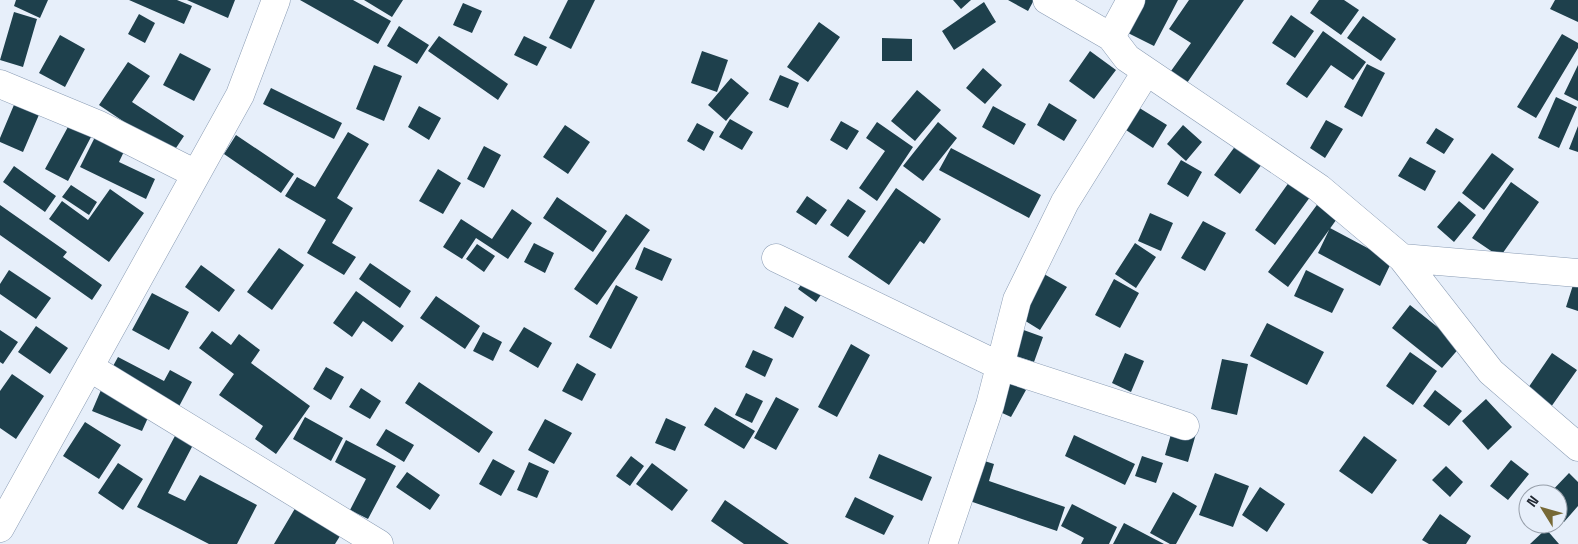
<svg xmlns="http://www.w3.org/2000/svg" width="1578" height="544" font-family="'Space Grotesk',sans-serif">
<rect width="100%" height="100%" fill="#e7effa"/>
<path fill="#1e404c" d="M16 0H48L40 18 14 6Z
M129 0H177L192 6 184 24Z
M187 0H235L228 18Z
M300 0H353L391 21 378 44Z
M364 0H403L392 17Z
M568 0H595L571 49 549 38Z
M953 0H971L961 9Z
M1008 0H1034L1028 11Z
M1145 0H1178L1154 46 1128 33Z
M1189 0H1244L1187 83 1171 71 1191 43 1169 29Z
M1319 0H1344L1359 10 1341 35 1310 13Z
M1555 0H1578V22L1550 9Z
M984 2 996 22 954 50 942 31Z
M463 3 482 11 472 33 453 25Z
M14 12 37 19 23 67 0 60Z
M139 14 155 23 145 43 128 34Z
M1291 15 1314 31 1295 58 1272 43Z
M1363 16 1396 39 1381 61 1347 38Z
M819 22 840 37 808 82 787 67Z
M399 26 429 45 417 64 387 46Z
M1323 31 1366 62 1353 80 1331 65 1307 98 1286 84Z
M1562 34 1578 43V48L1536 118 1517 107Z
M60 35 85 49 65 87 39 73Z
M439 36 508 84 498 100 428 51Z
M524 36 547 47 537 66 514 55Z
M882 38 912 39V61H882Z
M702 51 728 60 717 92 691 83Z
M1090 51 1116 70 1094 99 1069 81Z
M180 53 211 69 194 101 163 85Z
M128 62 150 76 132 102 184 136 172 154 99 105Z
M1367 64 1385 73 1362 117 1344 107Z
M374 65 402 76 384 121 356 109Z
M1578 65V101L1564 94Z
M983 68 1002 85 985 104 966 88Z
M780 75 799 83 788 108 769 100Z
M731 78 749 93 726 121 708 105Z
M271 88 342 123 334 139 263 104Z
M917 90 941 110 915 141 891 121Z
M19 93 44 103 23 152 0 142V138Z
M1556 97 1577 107 1559 148 1538 138Z
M1049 103 1077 120 1064 141 1037 125Z
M1133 104 1167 125 1153 148 1120 126Z
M419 106 441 118 429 140 408 127Z
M993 106 1026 124 1014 145 982 127Z
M730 119 753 132 742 150 719 137Z
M1326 120 1343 129 1325 158 1310 148Z
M841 121 859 131 847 150 830 140Z
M877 122 913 147 877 201 859 188 885 151 866 138Z
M938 122 957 138 923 181 903 166Z
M697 123 714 132 704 151 687 141Z
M69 125 91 137 68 181 45 169Z
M565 125 590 142 568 174 543 157Z
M1183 125 1202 142 1186 161 1167 144Z
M1578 126V152L1569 149Z
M100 127 129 141 119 162 155 179 146 199 80 167Z
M1436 128 1454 139 1444 154 1426 143Z
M348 132 369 144 337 198 353 208 332 243 356 257 344 275 307 253 326 220 285 196 297 177 315 187Z
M236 135 294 174 281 193 224 154Z
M1239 141 1265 160 1240 194 1214 175Z
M484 146 501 155 484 188 467 179Z
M951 148 1041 195 1029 218 939 170Z
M1492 153 1514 169 1484 210 1462 193Z
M1410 157 1436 171 1425 191 1398 176Z
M1181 160 1202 172 1188 197 1167 184Z
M14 166 56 196 45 212 3 182Z
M438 169 461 183 443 214 419 201Z
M1292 178 1313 193 1275 245 1255 230Z
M1511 182 1539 202 1500 257 1472 238Z
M71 185 97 202 89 215 62 197Z
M896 188 941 219 924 244 920 241 889 285 848 257Z
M110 189 144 213 109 262 49 219 62 201 88 220Z
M807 196 827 210 816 225 796 212Z
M557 197 607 231 593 252 543 218Z
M848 199 866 211 848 237 830 225Z
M1459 201 1476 215 1454 242 1437 227Z
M1319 202 1339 216 1288 287 1268 272Z
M0 205 67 252 63 257 102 285 92 300 0 235Z
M512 209 532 223 508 259 476 238 462 259 443 247 461 219 492 239Z
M1150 213 1173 223 1161 251 1138 241Z
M626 214 650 230 597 305 574 289Z
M1203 221 1226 233 1205 271 1181 258Z
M1330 228 1392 261 1380 286 1318 253Z
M534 243 554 253 545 273 524 262Z
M1135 243 1156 257 1136 288 1115 274Z
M477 244 495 256 484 272 466 259Z
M644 247 672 259 662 281 635 269Z
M279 248 304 265 272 310 247 292Z
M370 263 411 291 400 308 359 279Z
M201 265 235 290 219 312 185 287Z
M9 270 51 298 36 319 0 294V284Z
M1306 270 1344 289 1332 313 1294 296Z
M809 274 827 286 816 302 798 289Z
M1044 274 1067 287 1040 330 1019 317Z
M1114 279 1139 293 1120 328 1095 315Z
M616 285 638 297 611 349 589 337Z
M1573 285 1578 286V311L1566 307Z
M356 291 404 326 392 342 363 321 352 337 333 323Z
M152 293 189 312 169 350 132 330Z
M436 296 480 326 465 349 420 318Z
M1410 305 1461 346 1442 368 1392 328Z
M785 306 804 317 793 338 774 328Z
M1267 323 1324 352 1307 385 1250 356Z
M1010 325 1043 337 1034 362 1001 351Z
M36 326 68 348 50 374 18 352Z
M524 327 552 343 538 368 509 351Z
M0 330 18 342 3 364 0 362Z
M212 331 231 345 239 334 260 350 251 363 310 406 276 454 255 439 263 426 219 395 234 374 199 348Z
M483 332 502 342 493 361 473 351Z
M851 344 870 355 837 417 818 407Z
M753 350 773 359 765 377 745 367Z
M1410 352 1437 371 1413 405 1386 386Z
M1125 353 1144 361 1131 392 1112 383Z
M1552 353 1577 370 1551 407 1526 391Z
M118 357 164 381 170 370 192 382 175 414 107 377Z
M1222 359 1248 364 1237 415 1211 409Z
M577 363 596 374 582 401 562 391Z
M326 367 344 377 331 400 313 389Z
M12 374 44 396 16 439 0 428V391Z
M1004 378 1026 390 1011 417 989 407Z
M419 382 493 432 479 453 405 403Z
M361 388 381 401 370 419 349 407Z
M101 390 151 411 142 431 92 411Z
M1435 390 1462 411 1449 426 1423 406Z
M746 393 763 401 752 423 735 415Z
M776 397 799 409 776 450 754 438Z
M1486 399 1512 427 1488 450 1462 421Z
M715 407 755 431 744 449 704 425Z
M305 417 343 438 331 461 293 439Z
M1176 417 1199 423 1188 462 1165 455Z
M666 418 686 427 675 451 655 443Z
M545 419 572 433 554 464 528 450Z
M85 422 121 445 99 479 63 456Z
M386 429 414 445 404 462 376 445Z
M176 434 194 443 168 493 185 501 200 475 257 505 237 544H209L137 507Z
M1074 435 1135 464 1125 485 1065 456Z
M1364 436 1397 460 1372 494 1339 471Z
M346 440 396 466 368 519 350 510 366 479 335 462Z
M879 454 932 477 922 501 869 478Z
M631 456 644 466 630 486 616 476Z
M1142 456 1163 463 1156 483 1135 476Z
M972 457 994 464 989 481 1065 507 1057 531 958 497Z
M493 459 515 471 501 496 479 484Z
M1511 460 1529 474 1508 500 1490 486Z
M529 462 549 471 537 498 517 490Z
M118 463 143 479 123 510 98 493Z
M652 463 688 490 672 511 636 484Z
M1446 466 1463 482 1450 497 1432 480Z
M407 472 440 495 430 510 396 487Z
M1215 473 1249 486 1233 527 1199 515Z
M1569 473 1578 482V506L1564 522 1558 517V494H1549Z
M1260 487 1285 504 1267 532 1242 515Z
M1173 492 1197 506 1176 544H1170L1150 533Z
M855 497 894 516 884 535 845 517Z
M300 500 345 528 335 544H274Z
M725 500 789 544H744L711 521Z
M1072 504 1117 527 1109 544H1081L1084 538 1061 526Z
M1440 514 1471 536 1466 544H1429L1422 540Z
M1124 523 1164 544H1113Z
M1546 529 1559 544H1530Z"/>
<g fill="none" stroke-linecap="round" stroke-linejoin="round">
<g stroke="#8a9cb4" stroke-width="29">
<path id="minor" d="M1047 0 1111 37 1127 58 1319 188 1402 258 1491 372 1578 447
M1111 37 1131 0
M0 84 99 125 196 174
M776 258 1000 366 1185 426
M1402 258 1578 273
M89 367 379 544
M0 528 240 95 276 0
M943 544 990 405 1017 300 1065 202 1146 72"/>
</g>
<use href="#minor" stroke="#fff" stroke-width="28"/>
</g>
<g transform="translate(1543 509) rotate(307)"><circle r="24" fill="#e7effa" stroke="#979faa"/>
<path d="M0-4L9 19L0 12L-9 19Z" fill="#776936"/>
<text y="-8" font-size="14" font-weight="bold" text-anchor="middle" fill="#202731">N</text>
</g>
</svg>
